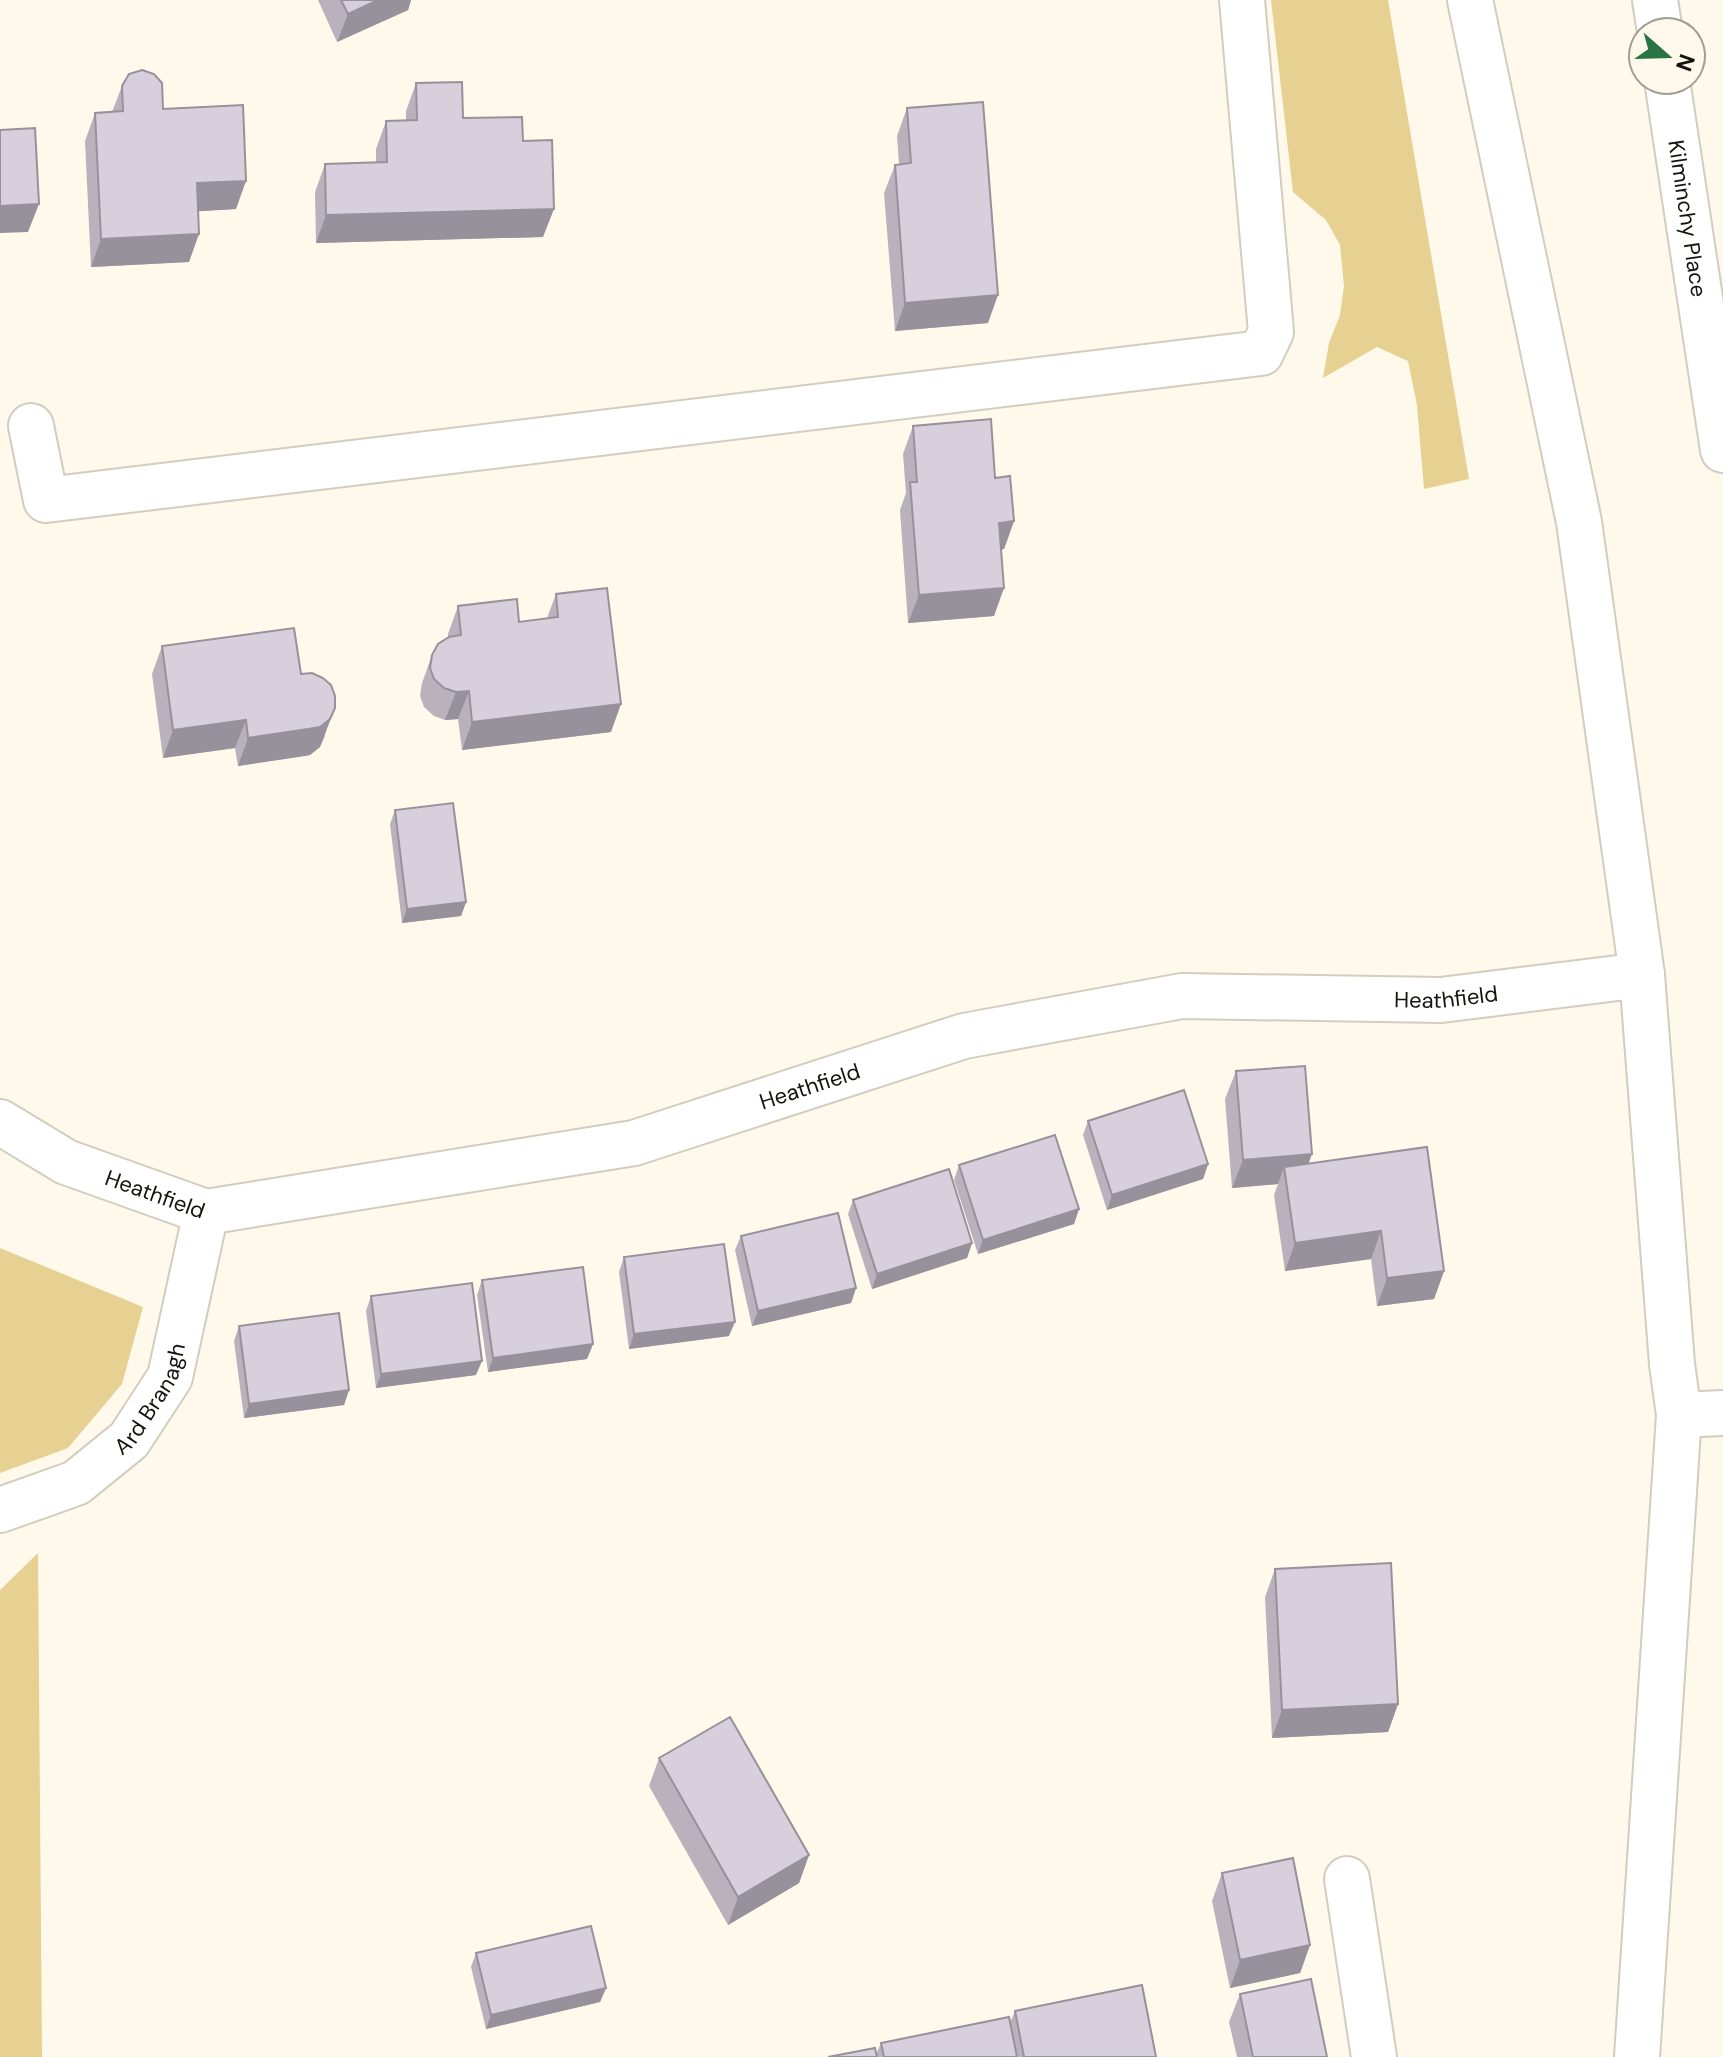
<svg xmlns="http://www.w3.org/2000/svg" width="1723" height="2057" font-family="'DM Sans',sans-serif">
<rect width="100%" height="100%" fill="#fef9ea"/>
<path fill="#e6d192" d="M1271 0H1388L1469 479 1424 489 1417 405 1408 361 1377 347 1323 378 1329 343 1340 315 1344 286 1340 245 1326 220 1293 192Z
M0 1248 143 1307 122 1384 68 1448 0 1473Z
M38 1553 42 2057H0V1590Z"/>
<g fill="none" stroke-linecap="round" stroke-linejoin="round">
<g stroke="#d2cdbe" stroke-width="48">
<g id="minor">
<path d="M1655 0 1660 32"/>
<path id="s1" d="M1667 80 1723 450"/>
<path d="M31 426 46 500 1261 353 1271 332 1242 0"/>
<path id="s2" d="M0 1122 66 1162 206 1212 634 1143 964 1036 1182 996 1441 1000 1642 975"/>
<path d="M1679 1415 1723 1413"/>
<path id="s3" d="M0 1510 76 1483 129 1440 170 1377 206 1212"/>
<path d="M1347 1879 1374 2057"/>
</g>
</g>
<g stroke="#d2cdbe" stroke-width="48">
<path id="major" d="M1470 0 1579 522 1642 975 1672 1364 1679 1415 1637 2057"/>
</g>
<use href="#minor" stroke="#fff" stroke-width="44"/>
<use href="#major" stroke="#fff" stroke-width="44"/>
</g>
<path fill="#b9b2bd" d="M318 0H411L408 10 337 42Z
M416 83 463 118 523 141 543 237 316 243 315 192 325 164 376 162V149L386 121 406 120V111Z
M122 86 163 109 236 209 198 211 189 262 91 267 85 141 95 113 112 112Z
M907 108 988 323 895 331 884 193 895 165 899 164 897 136Z
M913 426 995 478 1014 521 1004 549 1001 550 994 616 908 623 900 510 906 493 903 454Z
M556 594 611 732 462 750 458 719 445 720 434 716 424 707 420 696 422 683 432 655 448 637V634L458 606 519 622 547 618Z
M162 646 301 674 325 736 320 747 310 755 298 757 238 766 235 748 163 758 152 674Z
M395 810 466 902 461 916 402 923 390 824Z
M1236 1071 1309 1164 1444 1271 1434 1299 1377 1306 1371 1259 1285 1271 1274 1195 1278 1184 1232 1188 1225 1099Z
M1088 1121 1208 1164 1203 1179 1107 1210 1083 1135Z
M959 1165 1079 1209 1074 1224 978 1254 954 1180Z
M853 1200 972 1243 967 1258 872 1289 848 1214Z
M741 1236 856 1288 851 1303 752 1326 735 1250Z
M624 1257 729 1336 629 1349 619 1272Z
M482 1280 593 1344 587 1359 488 1372 477 1295Z
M371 1296 476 1375 376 1388 366 1311Z
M239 1326 349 1390 344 1405 244 1418 234 1341Z
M1275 1569 1398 1704 1388 1732 1272 1738 1265 1597Z
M659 1758 809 1855 799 1883 728 1925 649 1786Z
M1222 1873 1310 1945 1300 1973 1230 1988 1212 1901Z
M476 1953 606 1988 600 2002 486 2029 471 1967Z
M1240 1994 1327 2057H1237L1229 2022Z
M1015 2011 1156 2057H828L876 2055 881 2043 1010 2023Z"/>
<path fill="#96919a" d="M378 0H411L408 10 337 42 348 14Z
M246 181 236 209 187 212 197 183Z
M39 204 28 232 0 233V206Z
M554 209 543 237 316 243 326 215Z
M199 234 189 262 91 267 101 239Z
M998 295 988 323 895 331 905 303Z
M1014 521 1004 549 989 551 999 523Z
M1004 588 994 616 908 623 919 595Z
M469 691 458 719 445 720 456 692Z
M621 704 611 732 462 750 472 722Z
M335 708 320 747 310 755 298 757 238 766 248 738Z
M246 720 235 748 163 758 173 730Z
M466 902 461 916 402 923 407 909Z
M1312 1154 1302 1182 1284 1167 1278 1184 1232 1188 1243 1160Z
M1208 1164 1203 1179 1107 1210 1112 1195Z
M1079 1209 1074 1224 978 1254 983 1240Z
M1381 1231 1371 1259 1285 1271 1295 1243Z
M972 1243 967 1258 872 1289 877 1274Z
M1444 1271 1434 1299 1377 1306 1387 1278Z
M856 1288 851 1303 752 1326 758 1311Z
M735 1322 729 1336 629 1349 634 1334Z
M593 1344 587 1359 488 1372 493 1358Z
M482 1361 476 1375 376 1388 381 1374Z
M349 1390 344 1405 244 1418 249 1404Z
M1398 1704 1388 1732 1272 1738 1282 1710Z
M809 1855 799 1883 728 1925 738 1897Z
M1310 1945 1300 1973 1230 1988 1240 1960Z
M606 1988 600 2002 486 2029 491 2015Z"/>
<path fill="#d7cfdc" stroke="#96919a" stroke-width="2" d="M341 0H378L348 14Z
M142 70 154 74 162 83 163 109 243 105 246 181 197 183 199 234 101 239 95 113 123 111 122 86 129 74Z
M462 82 463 118 522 117 523 141 552 140 554 209 326 215 325 164 387 162 386 121 417 120 416 83Z
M983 102 998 295 905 303 895 165 911 163 907 108Z
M35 128 39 204 0 206V130Z
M991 419 995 478 1010 476 1014 521 999 523 1004 588 919 595 910 482H917L913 426Z
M607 588 621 704 472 722 469 691 456 692 444 688 434 679 430 668 432 655 438 644 449 637 461 635 458 606 517 599 519 622 558 617 556 594Z
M294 628 301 674 312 673 323 678 331 685 335 696V708L330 719 320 727 308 729 248 738 246 720 173 730 162 646Z
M453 803 466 902 407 909 395 810Z
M1305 1066 1312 1154 1243 1160 1236 1071Z
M1184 1090 1208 1164 1112 1195 1088 1121Z
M1055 1135 1079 1209 983 1240 959 1165Z
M1427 1147 1444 1271 1387 1278 1381 1231 1295 1243 1284 1167Z
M949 1169 972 1243 877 1274 853 1200Z
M838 1213 856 1288 758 1311 741 1236Z
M724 1244 735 1322 634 1334 624 1257Z
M583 1267 593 1344 493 1358 482 1280Z
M472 1283 482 1361 381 1374 371 1296Z
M339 1313 349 1390 249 1404 239 1326Z
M1391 1563 1398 1704 1282 1710 1275 1569Z
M730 1717 809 1855 738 1897 659 1758Z
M1293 1858 1310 1945 1240 1960 1222 1873Z
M591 1926 606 1988 491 2015 476 1953Z
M1311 1979 1327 2057H1253L1240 1994Z
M1142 1985 1156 2057H1024L1015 2011Z
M1009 2017 1017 2057H884L881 2043Z
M875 2048 877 2057H828Z"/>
<g text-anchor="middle" stroke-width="8" stroke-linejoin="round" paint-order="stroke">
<g font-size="22" fill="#15130e" stroke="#fef9ea">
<text dy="8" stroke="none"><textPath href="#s1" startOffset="140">Kilminchy Place</textPath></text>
<text dy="8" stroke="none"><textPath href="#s2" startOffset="1492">Heathfield</textPath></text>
<text dy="8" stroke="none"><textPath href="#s2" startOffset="844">Heathfield</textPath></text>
<text dy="8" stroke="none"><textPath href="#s2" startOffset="172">Heathfield</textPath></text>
<text dy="8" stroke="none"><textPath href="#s3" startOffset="196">Ard Branagh</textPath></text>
</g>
</g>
<g transform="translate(1667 56) rotate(110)"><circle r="38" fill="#fef9ea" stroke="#a19d92" stroke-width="2"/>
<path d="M0-6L14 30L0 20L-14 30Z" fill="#287443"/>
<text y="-12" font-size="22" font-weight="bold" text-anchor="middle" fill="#15130e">N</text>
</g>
</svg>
